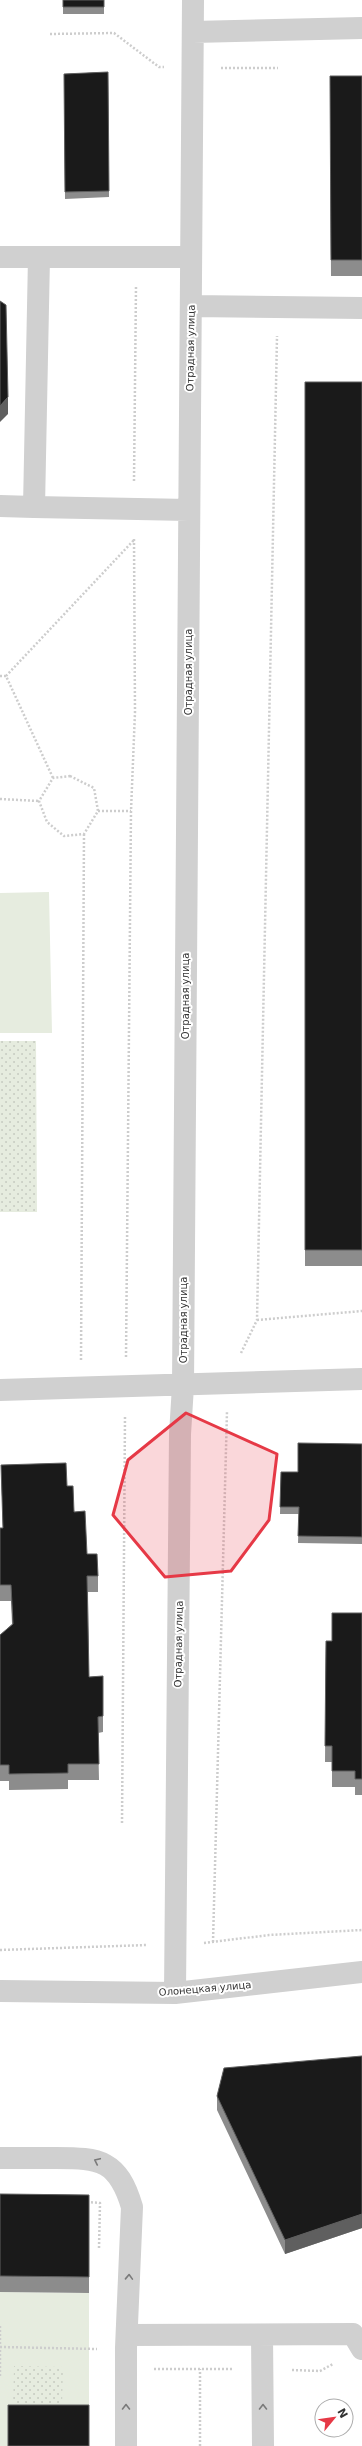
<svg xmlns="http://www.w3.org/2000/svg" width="362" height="2446" font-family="'DejaVu Sans',sans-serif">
<defs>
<pattern id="park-dots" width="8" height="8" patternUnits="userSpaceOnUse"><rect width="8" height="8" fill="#e6ecdf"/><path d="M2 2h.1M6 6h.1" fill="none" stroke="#c6cbc0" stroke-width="1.8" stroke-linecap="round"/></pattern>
</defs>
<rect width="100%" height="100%" fill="#fff"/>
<path fill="#e6ecdf" d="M49 892 52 1033H0V893Z
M0 2292 89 2293V2421L8 2446H0Z"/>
<path fill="url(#park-dots)" d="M0 1041H36L37 1212H0Z
M14 2366 63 2367 62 2406 13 2405Z"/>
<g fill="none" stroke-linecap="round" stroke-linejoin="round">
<path stroke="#cdcdcd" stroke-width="2.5" stroke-dasharray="2 2" stroke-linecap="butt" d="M50 34 114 33 159 67H164
M221 68H278
M134 481 136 286
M0 676H6L53 778
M6 676 134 540
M70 776 94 788 98 811 84 834 64 836 47 822 39 801 53 778Z
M0 799 39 801
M98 811H131
M257 1320 362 1311
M241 1353 257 1320 277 336
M126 1357 131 811 135 712 134 538
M81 1360 84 834
M122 1823 125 1416
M213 1942 227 1411
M204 1943 269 1935 362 1930
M0 1950 147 1945
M87 2202 100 2203 99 2248
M0 2326V2377
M0 2347 97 2349
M154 2369H233
M292 2370 320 2371 333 2364
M200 2446V2369"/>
<path stroke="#d0d0d0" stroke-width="22" d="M193 32 362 28
M0 257H191
M39 257 34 507 189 510
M191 306 362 308
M0 506 34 507
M0 1390 362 1379
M0 1991 175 1993 362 1972
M175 1993 180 1434 183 1386 193 0
M0 2158C19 2158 37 2158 56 2158 100 2158 118 2160 132 2207L126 2348V2446
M127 2335 353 2334 362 2349
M262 2335 263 2446"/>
</g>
<path fill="#8c8c8c" d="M63 0H104V14H63Z
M108 72 109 197 65 199 64 74Z
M330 76H362V276H331Z
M305 382H362V1266H305Z
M362 1444V1544L298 1543 299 1514H280L281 1472H298Z
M1 1465 67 1486 87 1554 98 1576V1592H88L89 1677 103 1676V1732L98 1733 99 1780H68V1789L9 1790V1781H0V1635L12 1624 11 1601H0V1528H3Z
M362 1613V1795H355V1787H332V1762H325L326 1641H332Z
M362 2056V2228L285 2254 217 2110V2096Z
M0 2194 89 2195V2293L0 2292Z"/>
<path fill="#5f5f5f" d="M8 397V414L0 422V406Z
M362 2214V2228L285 2254V2240Z"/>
<path fill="#1a1a1a" stroke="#5f5f5f" d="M63 0H104V7H63Z
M108 72 109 191 65 192 64 74Z
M330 76H362V260H331Z
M0 301 6 305 8 397 0 406Z
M305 382H362V1250H305Z
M298 1443 362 1444V1537L298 1536 299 1507H280L281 1472H298Z
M66 1463 67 1486H73L74 1512 85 1511 87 1554H97L98 1576H87L89 1677 103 1676V1716L98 1717 99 1764H68V1773L9 1774V1765H0V1635L13 1624 11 1585H0V1528H3L1 1465Z
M332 1613H362V1779H355V1771H332V1746H325L326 1641H332Z
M362 2056V2214L285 2240 217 2096 224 2068Z
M0 2194 89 2195V2277L0 2276Z
M8 2405H89V2446H8Z"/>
<defs><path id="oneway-chevron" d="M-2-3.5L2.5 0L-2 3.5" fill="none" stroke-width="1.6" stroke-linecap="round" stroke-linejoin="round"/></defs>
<g stroke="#7a7a7a">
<use href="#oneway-chevron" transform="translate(97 2161) rotate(-155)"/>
<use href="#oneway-chevron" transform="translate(129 2277) rotate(-88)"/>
<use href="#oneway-chevron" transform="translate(126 2407) rotate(-90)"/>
<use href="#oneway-chevron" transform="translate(263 2407) rotate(-90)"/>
</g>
<path fill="#e63946" fill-opacity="0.2" stroke="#e63946" stroke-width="3" stroke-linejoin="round" d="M186 1413 277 1454 269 1520 231 1571 165 1577 113 1515 128 1460Z"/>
<g text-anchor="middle" stroke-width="4" stroke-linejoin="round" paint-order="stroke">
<g font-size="10" fill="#333" stroke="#fff">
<text transform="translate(190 348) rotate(-89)" y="4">Отрадная улица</text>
<text transform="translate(188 672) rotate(-90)" y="4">Отрадная улица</text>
<text transform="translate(185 996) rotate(-90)" y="4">Отрадная улица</text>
<text transform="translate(183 1320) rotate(-90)" y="4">Отрадная улица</text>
<text transform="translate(178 1644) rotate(-89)" y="4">Отрадная улица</text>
<text transform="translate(205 1988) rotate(-5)" y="4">Олонецкая улица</text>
</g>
</g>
<g transform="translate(334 2418) rotate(61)"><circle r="19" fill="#ffffff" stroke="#adadad"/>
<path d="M0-3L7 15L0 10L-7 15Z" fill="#e63946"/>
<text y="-6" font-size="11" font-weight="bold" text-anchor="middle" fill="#333333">N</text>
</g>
</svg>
